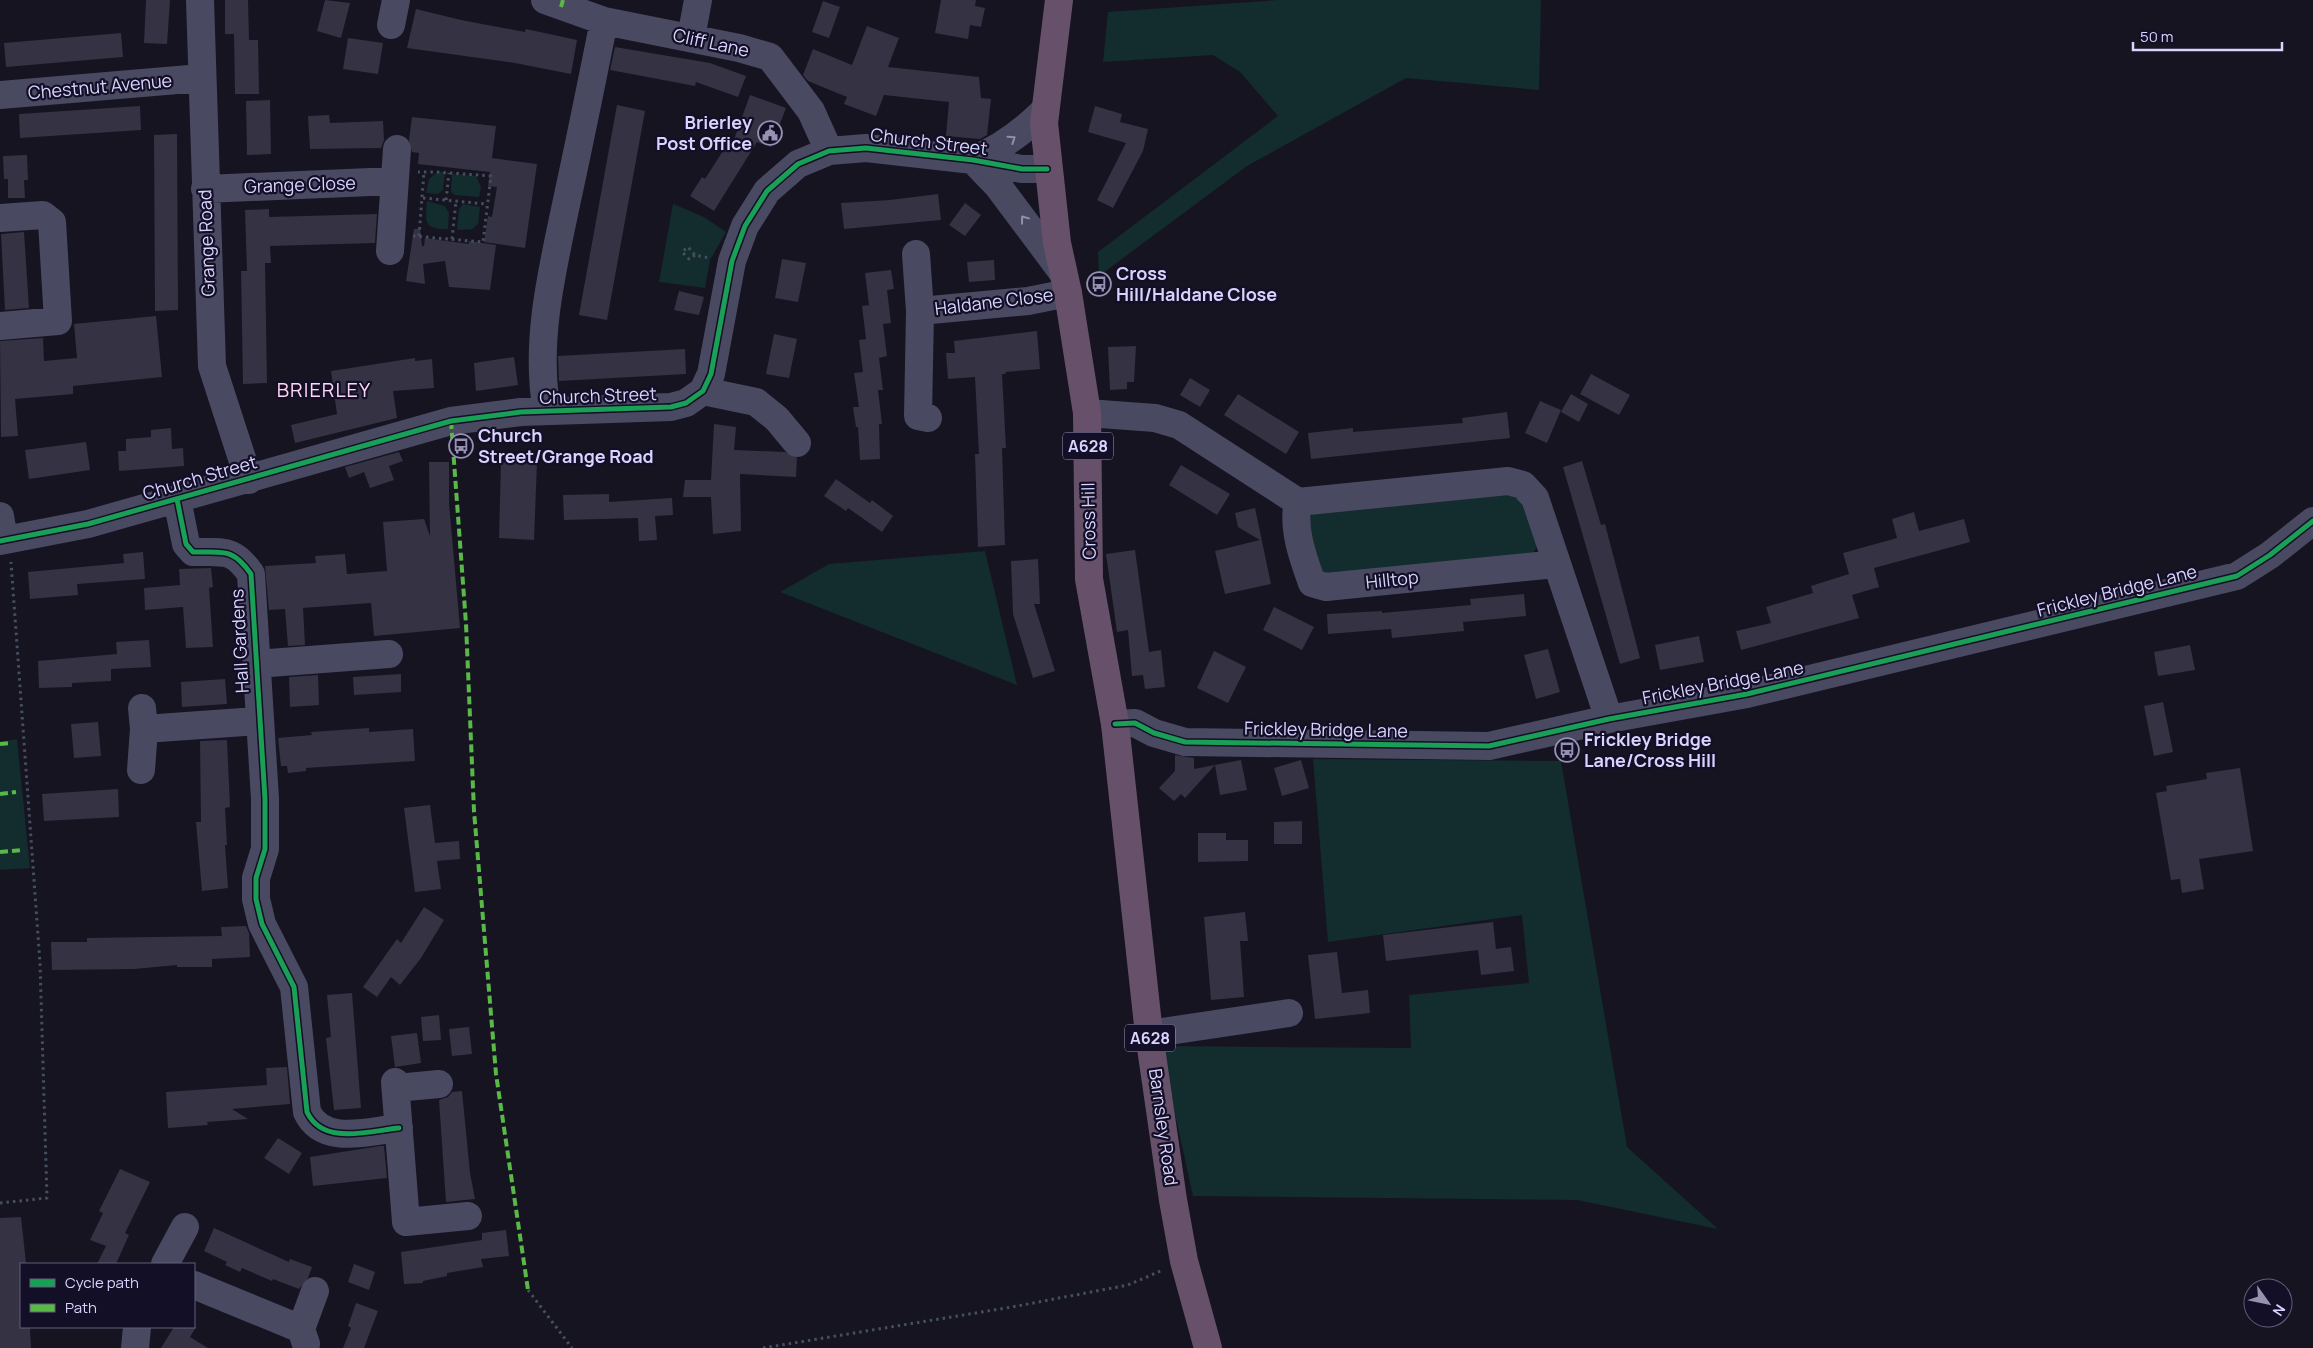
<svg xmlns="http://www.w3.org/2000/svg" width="2313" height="1348" font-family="Manrope,sans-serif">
<rect width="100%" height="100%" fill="#161421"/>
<path fill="#132c2d" d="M1278 0H1541L1539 90 1406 78 1247 166 1099 276 1098 252 1278 116 1240 72 1213 55 1103 62 1108 12Z
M437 172H445L443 190 438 194 426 193 429 179Z
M452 174 476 176 481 187 479 197 455 195 451 192Z
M427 201 445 206 449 213 448 229C424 229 425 223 427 201Z
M463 204 480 207 478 224 472 229 457 230 459 209Z
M673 204 704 217 726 232 710 260 705 288 659 282Z
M1499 490 1524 497 1541 541 1530 558 1337 576 1322 572 1315 564 1308 512Z
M985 551 1017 685 780 592 829 564Z
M17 739 30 868 0 870V742Z
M1313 759 1561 761 1627 1147 1718 1229 1577 1200 1193 1196 1160 1046 1411 1048 1409 995 1529 983 1522 915 1328 942Z"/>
<path fill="#343243" d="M146 0H170L167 44 144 43Z
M225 0H248L249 40H258L259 94H235L234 34H225Z
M325 0 350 3 341 38 317 31Z
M941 0H976L975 6 985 8 981 27 970 25 968 39 935 33Z
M823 1 840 7 829 38 812 32Z
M416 9 461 20 525 32 526 29 577 40 571 74 515 63 407 48Z
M867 26 899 38 888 67 979 77 981 98 991 99 987 135 980 139 946 136 949 102 884 95 876 116 844 104 847 97 808 81 803 75 813 49 852 65Z
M121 33 123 57 6 67 4 43Z
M348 38 383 43 378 74 343 69Z
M615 47 710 63 746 76 738 97 696 82 695 86 610 70Z
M750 95 786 108 771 147 757 142 714 211 690 196 702 177 705 179 728 143 732 145Z
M270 100 271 154 247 155 246 101Z
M617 105 645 111 607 320 579 315Z
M140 106 141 130 20 138 19 114Z
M1095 106 1122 114 1120 122 1148 129 1143 151 1113 208 1097 200 1126 143 1088 132Z
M329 115 330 123 383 121 384 140 381 148 310 149 308 116Z
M412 117 496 126 492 158 537 164 525 248 484 242 488 216 492 217 497 187 488 186 490 172 418 164 419 153 412 152 409 140Z
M177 134 178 310 155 311 154 135Z
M27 155 28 180H24L25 198H8V179H4L3 156Z
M938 194 941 220 844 229 841 203 890 200Z
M965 203 981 215 965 236 949 225Z
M269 209V217L377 214 375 243 270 246 271 263H265L267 383 243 384 241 271H247L245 210Z
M414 229H420L422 246H424L425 238 469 244V241L496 245 490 290 449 287 445 261 423 264 425 284 406 281Z
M24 232 29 308 5 310 1 234Z
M782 259 806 263 798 302 775 298Z
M994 260 995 280 969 282 967 262Z
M891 270 894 289 887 290 891 323 883 324 887 356 879 358 883 390H878L882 424H879L880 459 860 460 858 427H856L853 407H859L854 373 863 372 859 340 866 339 862 306 869 305 865 273Z
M679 291 704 297 699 315 674 310Z
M156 316 162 377 73 386V394L15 399 18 436 1 437 0 341 43 338 44 361 77 358 74 324Z
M1037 331 1040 369 1005 372 1006 374H1002L1006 448H1002L1005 545 978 547 975 454H979L975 377 948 379 946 353H955L954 341Z
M774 334 797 339 789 378 766 374Z
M1136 346 1134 382H1127V389L1110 390 1108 347Z
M685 349 686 374 559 381 558 356Z
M514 357 518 385 476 391 474 363Z
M415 358V361L432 359 434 388 393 391 397 418 295 443 291 425 337 414 331 371Z
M1591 374 1630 395 1619 415 1580 394Z
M1190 378 1210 390 1200 407 1180 395Z
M1238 394 1299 432 1286 454 1224 415Z
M1571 394 1588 404 1579 422 1561 412Z
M1540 401 1561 410 1547 443 1525 433Z
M1507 412 1510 438 1311 459 1308 433 1353 428V432L1463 423 1462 418Z
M714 424 736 427 734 450 785 452 797 458 796 477 740 474 741 531 713 534 711 497H683L685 480H711Z
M171 428 172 449 183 448 184 466 119 471 118 451H126V439L151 437V430Z
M86 442 90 470 29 479 25 450Z
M399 452 403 461 389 466 394 480 370 488 364 472 349 478 345 467Z
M1582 461 1601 525 1605 524 1640 658 1620 664 1563 467Z
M429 462H449V503L460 628 374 636 371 603 303 608 305 645 288 646 285 609 269 610 265 566 316 563 315 556 345 554 347 574 387 571 383 522 424 519 430 536Z
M501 462 537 463 534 540 499 538Z
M1181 465 1230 494 1217 515 1169 485Z
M836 479 870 503 872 500 893 516 882 532 848 508 846 511 824 496Z
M609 494V502L672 498 673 515 655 516 657 540 639 541 638 518 564 520 563 495Z
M1255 508 1271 584 1225 594 1215 551 1260 540 1238 527 1235 513Z
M1914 512 1919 531 1964 519 1970 542 1874 568 1879 587 1852 595 1859 618 1741 650 1736 631 1771 623 1766 607 1813 593 1811 586 1849 574 1843 553 1897 538 1892 519Z
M1135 550 1149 652 1161 650 1165 687 1145 689 1143 675 1132 676 1128 630 1117 632 1106 554Z
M143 552 145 579 77 584 78 595 30 599 28 572 124 563 123 554Z
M1038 559 1040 604H1034L1055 671 1033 678 1013 614 1011 561Z
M211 568 213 587 209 588 213 647 186 648 183 607 145 610 144 588 180 585 179 569Z
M1524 594 1526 616 1463 622 1464 631 1392 638 1391 629 1328 634 1327 614 1382 611V613L1471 605 1470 599Z
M1274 607 1314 627 1302 650 1263 630Z
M1699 636 1704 662 1660 670 1655 645Z
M149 640 151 667 111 669V681L72 683V687L39 688 38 661 117 654 116 642Z
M2190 645 2195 670 2158 676 2154 652Z
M1548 649 1560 692 1536 699 1524 655Z
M1214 651 1246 667 1228 703 1197 688Z
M401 674V692L354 695 353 677Z
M318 675 319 705 290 707 289 677Z
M225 679 227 704 182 707 181 682Z
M2163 702 2173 752 2154 756 2144 706Z
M98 722 101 756 74 758 71 724Z
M369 728V732L413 729 415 761 306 768V771L288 773 287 766H281L278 738 312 735 311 732Z
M227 740 230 807 225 808 227 845H225L228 888 202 891 196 822H201L200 741Z
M1175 755 1194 758V769L1241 760 1247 790 1220 795 1215 765 1185 798 1181 794 1174 801 1159 788 1175 771Z
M1301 760 1309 788 1282 796 1274 768Z
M2240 768 2253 851 2199 859 2204 889 2182 893 2180 879 2171 880 2156 793 2167 791 2166 786 2207 779 2206 773Z
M118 789 119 817 44 821 42 794Z
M430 805 435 843 459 841 460 859 437 861 441 889 415 892 404 808Z
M1302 821V844H1274V822Z
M1198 833H1226V840H1248V861L1198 862Z
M424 907 444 920 421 958 400 985 391 977 377 997 363 987 397 939 401 943Z
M1245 912 1248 941H1240L1244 997 1211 1000 1204 917Z
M1493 922 1496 949 1511 947 1514 971 1481 975 1478 950 1386 961 1383 935Z
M246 926 249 933 250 957 212 959V967H177V965L134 969 52 970 51 942H87V938L222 936 221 927Z
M1337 952 1342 993 1368 990 1370 1013 1315 1019 1308 955Z
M352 993 361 1108 334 1110 326 1038 331 1037 327 995Z
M439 1015 441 1040 423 1041 421 1017Z
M469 1027 472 1054 452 1056 449 1029Z
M417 1033 421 1063 395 1067 391 1036Z
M287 1067 290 1104 232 1109 248 1119 207 1122 208 1125 168 1128 166 1092 267 1085 266 1068Z
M462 1091 470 1173 475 1199 446 1202 439 1100 448 1097 452 1092Z
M278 1138 302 1153 289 1174 264 1158Z
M380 1146H384L387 1178 313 1186 310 1157Z
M120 1169 150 1182 125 1233 129 1235 116 1264H97L106 1246 90 1240 103 1213 99 1211Z
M21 1217 26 1263H21V1328H30L31 1348H0V1218Z
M214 1228 289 1262 290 1259 312 1267 308 1278 299 1289 273 1279 272 1281 242 1268 240 1272 225 1265 227 1262 204 1251Z
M506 1230 509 1256 481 1259 483 1267 447 1273V1276L423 1281V1283L404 1284 401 1252 482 1240V1233Z
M354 1264 375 1272 369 1290 348 1282Z
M356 1303 378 1311 364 1348H343L351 1328 348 1326Z
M174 1327H196L190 1337 208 1348H161Z"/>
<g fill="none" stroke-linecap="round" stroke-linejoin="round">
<path stroke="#44505f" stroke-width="3" stroke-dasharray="2.5 4" stroke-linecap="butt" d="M423 198 486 204
M446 200 449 173
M413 236 483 242 491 176 437 172H418
M419 236 424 172
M452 239 456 201
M695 255 689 259 682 252 688 247 695 255 709 258
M0 1203 47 1198 40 963 11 562
M528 1290 572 1348
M763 1348 1012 1307 1128 1285 1163 1270"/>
<path stroke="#4a4962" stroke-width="28" d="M200 0 212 366 249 480
M545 0 604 21 739 48 770 57 811 111 829 151
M391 25 396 0
M691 38 698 0
M0 95 201 78
M1045 110C1024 131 1001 148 973 160L998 186 1063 273
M205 189 394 181
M0 218 43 215 52 222 58 321 0 326
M390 251 397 149
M916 254 920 311 918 416 928 418
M920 311 1028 301 1068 293
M703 391 756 402 777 419 797 443
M547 411C534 342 553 267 567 200 580 140 592 81 604 21
M1087 413 1155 418 1179 425 1298 502 1508 481 1523 485 1535 498 1609 719
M177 499 186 544 193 552C223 553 232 547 251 574L265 799V849L256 878V899L262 924 294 987 307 1112C323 1146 369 1131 399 1128
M1298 502C1292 528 1303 558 1312 583L1326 587 1556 564
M0 516 4 540
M0 541 88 524 451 421 521 412 671 407 686 403 703 391 711 374 732 261 745 226 767 191 798 164 829 151 866 148 973 160 1022 169H1047
M256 664 389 654
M142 708 144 729 258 721
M1115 724 1135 723 1154 733 1185 742 1489 746 1609 719 1747 694 2237 576 2270 555 2313 521
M141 770 144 729
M1149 1034 1289 1013
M395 1082 406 1222 468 1216
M396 1088 439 1084
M165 1264 185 1227
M194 1285 301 1329
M306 1344 301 1329 315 1291
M135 1348 137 1327"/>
<path stroke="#67516a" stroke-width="28" d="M1059 0 1044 123 1057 243 1068 293 1087 413 1089 579 1115 724 1149 1034 1173 1200 1184 1261 1208 1348"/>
<path stroke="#58b947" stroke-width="4" stroke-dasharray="8 4" stroke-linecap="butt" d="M561 7 563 0
M451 421 466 624 474 811 496 1074 528 1290
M0 744 11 743
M0 794 16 792
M0 852 23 850"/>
<g stroke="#130f26" stroke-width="8">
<path id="cycleway" d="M177 499 186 544 193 552C223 553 232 547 251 574L265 799V849L256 878V899L262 924 294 987 307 1112C323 1146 369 1131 399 1128
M0 541 88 524 451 421 521 412 671 407 686 403 703 391 711 374 732 261 745 226 767 191 798 164 829 151 866 148 973 160 1022 169H1047
M1115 724 1135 723 1154 733 1185 742 1489 746 1609 719 1747 694 2237 576 2270 555 2313 521"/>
</g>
<use href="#cycleway" stroke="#1a9f57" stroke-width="5"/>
</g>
<defs><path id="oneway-chevron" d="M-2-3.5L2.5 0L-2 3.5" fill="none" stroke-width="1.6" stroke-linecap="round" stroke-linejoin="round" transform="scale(1.25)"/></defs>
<g stroke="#928eb0">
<use href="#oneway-chevron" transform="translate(1012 139) rotate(-34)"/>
<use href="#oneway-chevron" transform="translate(1024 219) rotate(-127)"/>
</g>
<defs>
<g id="civic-ring" transform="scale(1.25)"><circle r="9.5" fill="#130f26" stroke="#9591b1" stroke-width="1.5"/><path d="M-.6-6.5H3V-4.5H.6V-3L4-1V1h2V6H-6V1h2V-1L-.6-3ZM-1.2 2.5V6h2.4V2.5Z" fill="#9591b1"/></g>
<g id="bus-ring" transform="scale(1.25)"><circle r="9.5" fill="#130f26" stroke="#9591b1" stroke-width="1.5"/><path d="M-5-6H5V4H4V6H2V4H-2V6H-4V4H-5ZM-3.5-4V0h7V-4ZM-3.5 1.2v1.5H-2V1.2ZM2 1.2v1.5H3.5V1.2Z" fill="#9591b1"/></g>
</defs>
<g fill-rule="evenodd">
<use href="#civic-ring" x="770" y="133"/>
<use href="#bus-ring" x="1099" y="284"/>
<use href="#bus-ring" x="461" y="446"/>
<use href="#bus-ring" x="1567" y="750"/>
</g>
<g text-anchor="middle" stroke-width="4.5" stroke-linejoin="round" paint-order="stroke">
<g fill="#130f26" stroke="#9e99be" stroke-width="1">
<rect x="1063" y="432.5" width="50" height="27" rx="4"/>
<rect x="1125" y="1024.5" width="50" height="27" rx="4"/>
</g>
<g font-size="16" font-weight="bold" fill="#d9d4ff">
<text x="1088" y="452">A628</text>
<text x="1150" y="1044">A628</text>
</g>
<g font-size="18" fill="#d9d4ff" stroke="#130f26">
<text transform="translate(711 43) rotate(12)" y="6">Cliff Lane</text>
<text transform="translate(100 87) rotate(-5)" y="6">Chestnut Avenue</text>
<text transform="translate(929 142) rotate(7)" y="6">Church Street</text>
<text transform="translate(300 185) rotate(-2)" y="6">Grange Close</text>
<text transform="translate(207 243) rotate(-92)" y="6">Grange Road</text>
<text transform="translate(994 302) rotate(-7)" y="6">Haldane Close</text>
<text transform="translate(598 396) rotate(-2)" y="6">Church Street</text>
<text transform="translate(200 478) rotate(-16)" y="6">Church Street</text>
<text transform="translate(1089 521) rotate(-91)" y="6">Cross Hill</text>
<text transform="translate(1392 580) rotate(-6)" y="6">Hilltop</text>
<text transform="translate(2117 591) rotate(-14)" y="6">Frickley Bridge Lane</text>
<text transform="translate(240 641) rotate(-93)" y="6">Hall Gardens</text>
<text transform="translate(1723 683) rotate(-11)" y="6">Frickley Bridge Lane</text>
<text transform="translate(1326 730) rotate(1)" y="6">Frickley Bridge Lane</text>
<text transform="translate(1163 1127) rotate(82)" y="6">Barnsley Road</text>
</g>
<g font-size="18" font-weight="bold" fill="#d9d4ff" stroke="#130f26" text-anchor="start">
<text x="752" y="129" text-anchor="end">Brierley<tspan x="752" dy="21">Post Office</tspan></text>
<text x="1116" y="280">Cross<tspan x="1116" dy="21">Hill/Haldane Close</tspan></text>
<text x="478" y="442">Church<tspan x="478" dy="21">Street/Grange Road</tspan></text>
<text x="1584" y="746">Frickley Bridge<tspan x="1584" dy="21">Lane/Cross Hill</tspan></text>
</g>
<g font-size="20" letter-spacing="1" fill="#ffd6f0" stroke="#130f26">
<text x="324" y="397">BRIERLEY</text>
</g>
</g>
<rect x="20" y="1263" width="175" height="65" fill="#130f26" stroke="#625e7d"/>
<rect x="30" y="1279" width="25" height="8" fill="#1a9f57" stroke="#625e7d"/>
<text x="65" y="1288" font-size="15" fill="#d9d4ff">Cycle path</text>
<rect x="30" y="1304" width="25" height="8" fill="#58b947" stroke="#625e7d"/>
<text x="65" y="1313" font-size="15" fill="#d9d4ff">Path</text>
<g transform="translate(2268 1303) rotate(123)"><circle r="24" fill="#130f26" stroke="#625e7d"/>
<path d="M0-4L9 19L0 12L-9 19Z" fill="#9591b1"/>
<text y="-8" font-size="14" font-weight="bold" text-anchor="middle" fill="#d9d4ff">N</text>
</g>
<path d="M2133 42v8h149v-8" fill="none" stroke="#d9d4ff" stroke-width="2.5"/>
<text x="2140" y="42" font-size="15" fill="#d9d4ff" stroke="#130f26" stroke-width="4" paint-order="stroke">50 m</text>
</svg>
